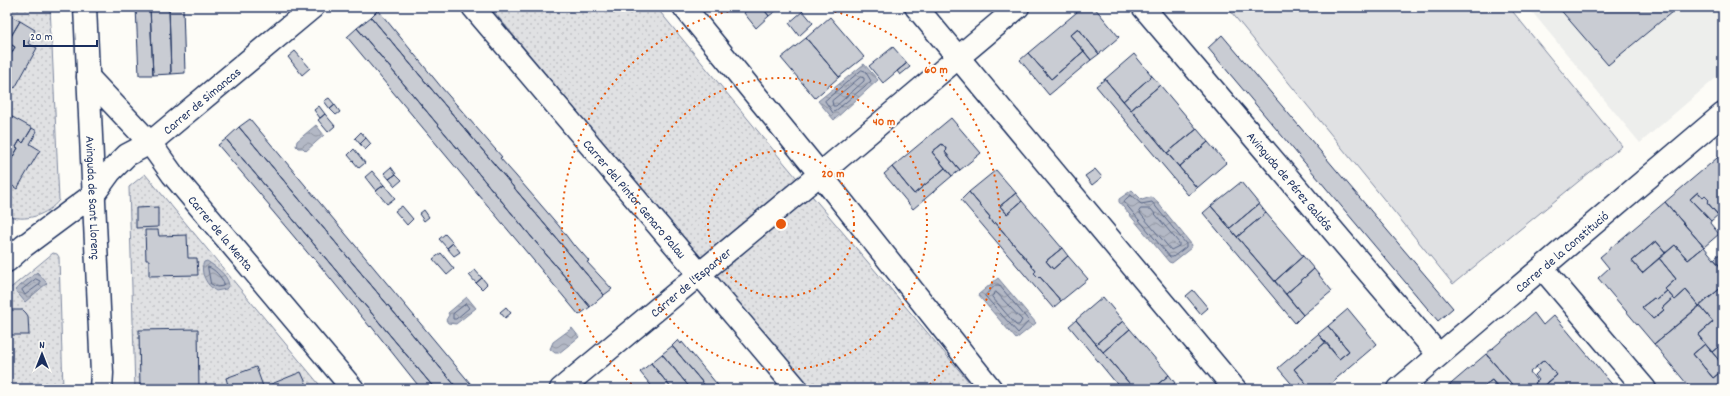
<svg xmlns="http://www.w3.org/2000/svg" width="1730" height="396" font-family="Dekko,sans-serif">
<defs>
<pattern id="park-dots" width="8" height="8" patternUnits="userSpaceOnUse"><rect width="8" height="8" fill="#e0e1e3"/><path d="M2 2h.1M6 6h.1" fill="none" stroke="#c0c1c5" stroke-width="1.8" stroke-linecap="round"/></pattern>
<pattern id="water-waves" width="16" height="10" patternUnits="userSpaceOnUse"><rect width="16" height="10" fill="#b3b8c5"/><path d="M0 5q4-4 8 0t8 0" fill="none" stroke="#9196a3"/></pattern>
</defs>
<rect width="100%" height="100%" fill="#fdfcf7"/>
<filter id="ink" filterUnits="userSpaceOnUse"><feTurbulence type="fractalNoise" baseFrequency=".025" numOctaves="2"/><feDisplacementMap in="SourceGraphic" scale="8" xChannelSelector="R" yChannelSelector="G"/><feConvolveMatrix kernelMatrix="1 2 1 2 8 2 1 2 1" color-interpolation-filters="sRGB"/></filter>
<g filter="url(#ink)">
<path fill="#edeeec" d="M1528 7H1723V72L1640 143Z"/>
<path fill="url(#park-dots)" stroke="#7e88a0" d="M7 7H50L51 27 49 28 52 46 59 200C48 215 24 223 7 215Z
M490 7H656L780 158 975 389H808Z
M145 174 323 389H135L129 187Z
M53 253 57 254 59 257 63 389H7V291Z"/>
<path fill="#e0e1e3" stroke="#7e88a0" d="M1227 7H1509L1622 146 1453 284Z"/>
<path fill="url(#water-waves)" stroke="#76819c" d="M864 64 878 80 834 120 818 101Z
M316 125 324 135 306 151 303 148H298L296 146 297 141Z
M1132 190 1142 200 1151 197 1154 198 1192 245 1191 248 1172 263 1169 262 1119 202V199Z
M207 261C216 267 227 274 229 285L226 289 216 291C207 286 199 272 204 262Z
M37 272 47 283 25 302 15 290Z
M998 278 1036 323 1016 339 978 295Z
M467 297 476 308 456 324 448 323 446 320 449 315 448 313Z
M572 328 579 337 559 353H555L550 349 553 342Z"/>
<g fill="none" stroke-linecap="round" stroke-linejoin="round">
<path stroke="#586687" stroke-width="1" d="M862 70 865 71 871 81 833 113 825 101Z
M861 77 864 78V81L836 106H833L832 101Z
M1131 195 1141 204 1152 202 1186 244V247L1173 257H1170L1124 202 1125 200Z
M1141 209H1151L1179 243V246L1171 250 1139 212Z
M208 267C215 269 221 277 224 283L223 286 217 287 211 284Z
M36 279 40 281V284L25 295 22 290Z
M996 285H999L1029 321 1018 333 985 296Z
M996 292 1022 320 1019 325H1016L992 297Z
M466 304 469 308 456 319H453V314Z"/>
</g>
<path fill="#c9ccd3" stroke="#1b2f5e" d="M136 7H150L153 75H139Z
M150 7H169L171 74 153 75Z
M169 7H183L185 73 171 74Z
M749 7H762L769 16 756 28 744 13Z
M762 7H781L769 16Z
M1083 7H1094L1119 37 1099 54 1078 28 1070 35 1084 51 1051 79 1028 53Z
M1558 7H1678L1608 65Z
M378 10 442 88 502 157 500 158 516 176 559 226 574 246 575 245 589 261 587 262 612 289 604 295 371 17Z
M803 11 813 23 799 36 789 23Z
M7 14 20 21 10 38 7 36Z
M371 17 604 295 590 307 357 28Z
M830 17 864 57 839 77 806 38Z
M20 21 35 30 28 43 37 48 15 88 7 83V61L15 47 7 42V36L10 38Z
M357 28 590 307 579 315 347 37Z
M1078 28 1099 54 1091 60 1070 35Z
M1222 35 1453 308 1438 321 1208 48Z
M806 38 839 77 815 98 781 58Z
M7 42 15 47 7 61Z
M893 47 907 63 883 83 869 66Z
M295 51 310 68 302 75 288 57Z
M1084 51 1091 60 1049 95 1020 60 1028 53 1051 79Z
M1134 54 1152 76 1123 101 1105 79Z
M907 63 910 67 900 75 897 71Z
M1152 76 1160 85 1131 110 1123 101Z
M1105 79 1197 188 1188 195 1096 86Z
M1160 85 1197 129 1167 153 1131 110Z
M329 98 335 105 330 109 324 101Z
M335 105 340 112 336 115 330 109Z
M319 106 325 114 320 118 314 110Z
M7 114 32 128 23 143 20 140 16 147 18 148 7 167Z
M325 114 335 126 328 132 318 120Z
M951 118 981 153 960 170 945 152 947 150 942 144 932 152 945 168 914 194 892 167Z
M250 119 475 389H458L239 127Z
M239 127 458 389H435L226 139Z
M32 128 37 131 30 144 40 150 17 189 8 183 7 185V167L18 148 16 147 20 140 23 143Z
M1197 129 1208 142 1179 167 1167 153Z
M361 132 366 138 360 144 355 138Z
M366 138 371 144 365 150 360 144Z
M226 139 435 389H421L371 326 370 327 313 257 312 258 269 207 270 206 254 187 218 145Z
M1208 142 1226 163 1197 188 1179 167Z
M942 144 947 150 945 152 960 170 952 176 932 152Z
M354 149 365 163 359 168 348 155Z
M1723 153V216L1721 213 1718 215 1707 202 1709 200 1705 196 1703 198 1698 192 1690 199 1711 221 1710 223 1719 234 1704 247 1665 202Z
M391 167 396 174 389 179 384 173Z
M892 167 914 194 945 168 952 176 913 209 884 174Z
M1095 169 1102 177 1092 185 1085 176Z
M996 170 1016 193 1000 206 1007 214 1022 201 1062 248 1046 261 1053 269 1068 256 1088 279 1061 301 1040 277 1039 278 1034 273 1036 271 995 222 993 224 989 218 990 217 969 192Z
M372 171 384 185 376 191 365 177Z
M396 174 402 180 395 186 389 179Z
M1241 182 1259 204 1230 228 1211 206Z
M384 185 395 198 387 204 376 191Z
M969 192 990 217 989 218 993 224 995 222 1036 271 1034 273 1039 278 1040 277 1061 301 1053 308 961 200Z
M1698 192 1703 198 1705 196 1709 200 1707 202 1718 215 1711 221 1690 199Z
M1016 193 1022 201 1007 214 1000 206Z
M1665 202 1704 247 1688 260 1675 245 1666 253 1656 241 1632 261 1642 273 1659 258 1676 279 1665 289 1667 291 1656 300 1654 298 1642 307 1653 319 1664 310 1662 308 1673 298 1675 300 1686 290 1699 306 1654 344 1598 278 1609 268 1600 257Z
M1259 204 1266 213 1237 237 1230 228Z
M402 206 413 219 407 225 395 211Z
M1211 206 1303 315 1295 323 1203 213Z
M158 207V227L136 228V208Z
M424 210 429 217 424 221 419 214Z
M1266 213 1303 256 1275 281 1237 237Z
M145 230H158L159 236 187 235 188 258H197L198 275 149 276V260H146Z
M445 234 453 243 447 248 439 239Z
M1656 241 1666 253 1642 273 1632 261Z
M453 243 460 252 454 256 447 248Z
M1675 245 1688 260 1704 247 1723 270V286L1699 306 1686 290 1675 300 1665 289 1676 279 1659 258Z
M1062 248 1068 256 1053 269 1046 261Z
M1723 251V270L1714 259Z
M441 253 454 269 447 275 433 259Z
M1303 256 1314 269 1286 294 1275 281Z
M1314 269 1332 291 1303 315 1286 294Z
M475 270 482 278 476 283 469 275Z
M482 278 487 284 482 289 476 283Z
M1723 286V343L1712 352 1698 335 1713 322 1700 306Z
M1193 290 1208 308 1201 314 1186 296Z
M1667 291 1673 298 1662 308 1664 310 1653 319 1642 307 1654 298 1656 300Z
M1103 297 1123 321 1096 344 1076 320Z
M1700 306 1713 322 1698 335 1705 344 1693 354 1713 378 1723 370V389H1691L1654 344Z
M506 307 511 313 505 318 500 312Z
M1348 309 1377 344 1324 389H1311L1294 369 1326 342 1339 359 1349 351 1328 326Z
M7 310H23L26 313 28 316 29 335H7Z
M1534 313 1543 325 1554 315 1616 389H1541L1557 375 1544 360 1530 372 1537 381 1535 383 1538 387 1535 389H1516L1486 354Z
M1076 320 1103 352 1134 389H1121L1069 326Z
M1123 321 1130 329 1103 352 1096 344Z
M1328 326 1349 351 1339 359 1318 334Z
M198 329 199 389H140L139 330Z
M1130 329 1169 375 1152 389H1134L1103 352Z
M1318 334 1326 342 1294 369 1311 389H1296L1278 368Z
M678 340 681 344 682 342 721 389H708L672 346Z
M1723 343V365L1712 352Z
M1705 344 1723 365V370L1713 378 1693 354Z
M672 346 708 389H691L662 354Z
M662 354 691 389H672L651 363Z
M1486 354 1516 389H1498L1492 380 1485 385 1488 389H1445Z
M1544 360 1557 375 1539 389 1535 383 1539 380 1535 375 1539 371 1536 367Z
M651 363 672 389H654L640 372Z
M256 367 264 389H229L226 378Z
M301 372 307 385 298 389H265L264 387Z
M1169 375 1175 383 1168 389H1152Z
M1492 380 1499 388 1498 389H1488L1485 385Z"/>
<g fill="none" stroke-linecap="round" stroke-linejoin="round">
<g stroke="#1b2f5e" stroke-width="25">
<g id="street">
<path d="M916 7 1235 389"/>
<path id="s1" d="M1143 7 1438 354"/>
<path id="s2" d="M88 77 150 143 173 175 353 389"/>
<path id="s3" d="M7 261 24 246 94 194 110 172 127 155 150 143 313 7"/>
<path d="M1543 269 1645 389"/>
<path id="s4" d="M561 389 820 174 1018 7"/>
<path id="s5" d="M1399 389 1723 114"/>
</g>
</g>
<g stroke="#1b2f5e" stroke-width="25">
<g id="secondary">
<path id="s6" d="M85 7 102 373 101 389"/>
<path id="s7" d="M473 7 797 389"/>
<path d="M684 7 820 174 991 389"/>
</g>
</g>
<use href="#street" stroke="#fdfcf7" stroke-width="22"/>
<use href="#secondary" stroke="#fdfcf7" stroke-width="22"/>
</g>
</g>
<g fill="none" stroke="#e8590c" stroke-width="2" stroke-dasharray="2 4">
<circle cx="781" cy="224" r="73"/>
<circle cx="781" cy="224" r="146"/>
<path d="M636 388A219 219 0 0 1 751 7M811 7A219 219 0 0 1 926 388"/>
</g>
<g text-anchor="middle" stroke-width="4" stroke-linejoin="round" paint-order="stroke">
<g font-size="13" fill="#1b2f5e" stroke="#fdfcf7">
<text dy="5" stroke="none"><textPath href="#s3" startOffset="254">Carrer de Simancas</textPath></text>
<text dy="5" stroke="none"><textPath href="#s1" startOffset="228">Avinguda de Pérez Galdós</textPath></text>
<text dy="5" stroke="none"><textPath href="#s6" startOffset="191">Avinguda de Sant Llorenç</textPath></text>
<text dy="5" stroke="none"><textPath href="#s7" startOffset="251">Carrer del Pintor Genaro Palau</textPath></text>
<text dy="5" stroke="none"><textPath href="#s2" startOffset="205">Carrer de la Menta</textPath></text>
<text dy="5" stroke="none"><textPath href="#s5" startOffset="213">Carrer de la Constitució</textPath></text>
<text dy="5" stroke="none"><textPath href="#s4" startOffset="168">Carrer de l'Esparver</textPath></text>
</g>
</g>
<circle cx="781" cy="224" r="6" fill="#e8590c" stroke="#fdfcf7" stroke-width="2"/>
<g font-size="12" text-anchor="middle" font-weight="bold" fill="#e8590c" stroke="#fdfcf7" stroke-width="4" stroke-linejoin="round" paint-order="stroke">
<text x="936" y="73">60 m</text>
<text x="884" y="125">40 m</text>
<text x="833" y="177">20 m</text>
</g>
<rect width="1730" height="396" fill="none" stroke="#fdfcf7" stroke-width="24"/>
<rect x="12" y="12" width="1706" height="372" fill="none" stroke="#1b2f5e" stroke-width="1.5" filter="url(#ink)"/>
<g transform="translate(42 354)" stroke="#fdfcf7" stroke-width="3" paint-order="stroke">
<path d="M0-3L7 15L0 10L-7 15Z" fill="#1b2f5e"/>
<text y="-6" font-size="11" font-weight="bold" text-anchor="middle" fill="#1b2f5e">N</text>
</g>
<path d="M24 40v6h73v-6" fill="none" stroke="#1b2f5e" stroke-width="2"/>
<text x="30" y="40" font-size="12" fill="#1b2f5e" stroke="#fdfcf7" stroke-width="3" paint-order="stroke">20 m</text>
</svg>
